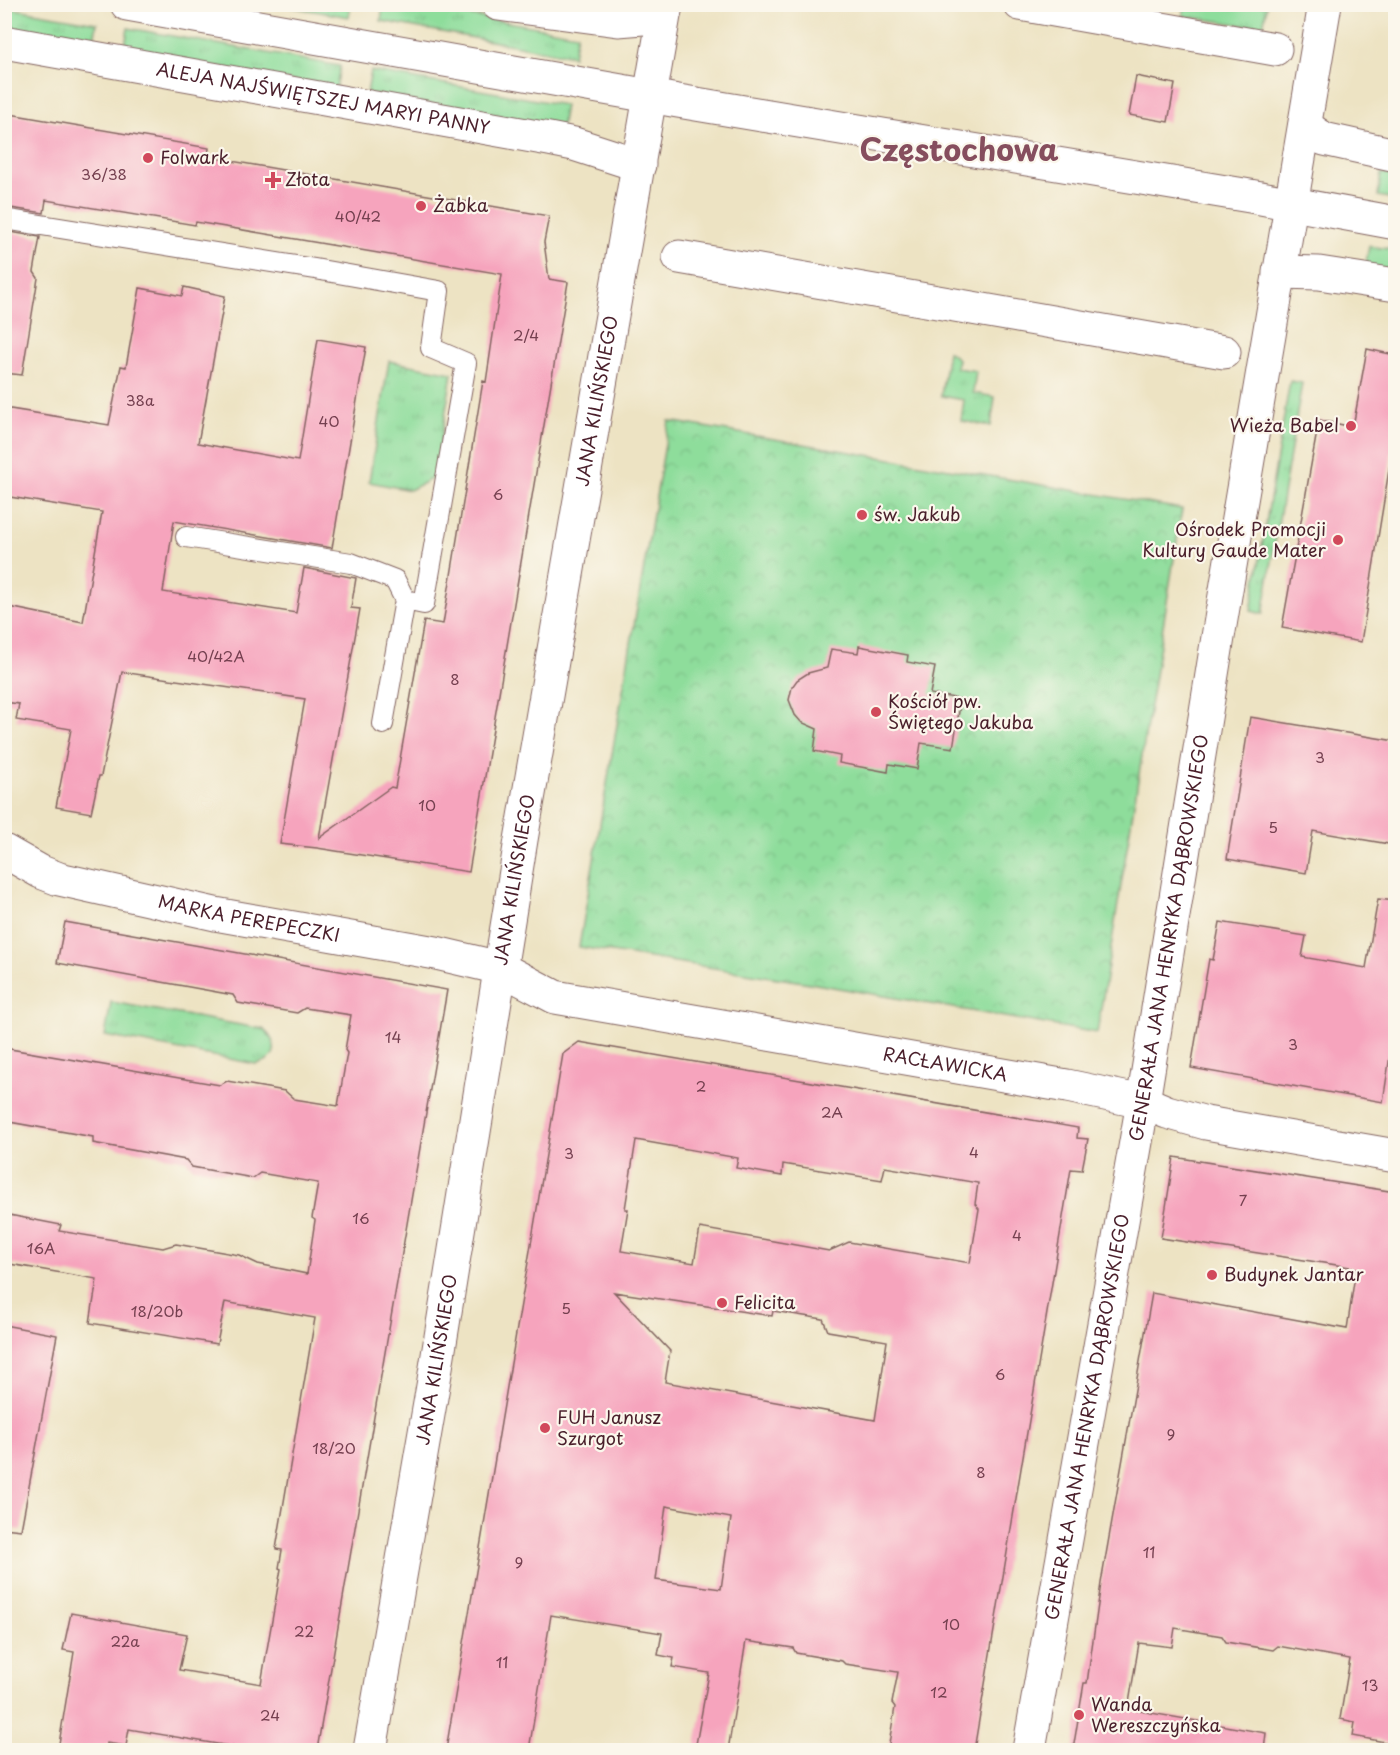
<svg xmlns="http://www.w3.org/2000/svg" width="1400" height="1755" font-family="'Playpen Sans',sans-serif">
<defs>
<pattern id="grass-tufts" width="24" height="20" patternUnits="userSpaceOnUse" patternTransform="scale(1.5)"><rect width="24" height="20" fill="#8edd9b"/><path d="M3 7l-1-3M5 7V3M7 7l1-3M15 17l-1-3M17 17v-4M19 17l1-3" fill="none" stroke="#7cbd86"/></pattern>
<pattern id="park-crowns" width="20" height="18" patternUnits="userSpaceOnUse" patternTransform="scale(1.5)"><rect width="20" height="18" fill="#8edd9b"/><path d="M2 6a3 3 0 1 1 6 0M12 15a3 3 0 1 1 6 0" fill="none" stroke="#7cbd86"/></pattern>
</defs>
<rect width="100%" height="100%" fill="#fbf7ec"/>
<filter id="ink" filterUnits="userSpaceOnUse"><feTurbulence type="fractalNoise" baseFrequency=".0167" numOctaves="2"/><feDisplacementMap in="SourceGraphic" scale="12" xChannelSelector="R" yChannelSelector="G"/><feConvolveMatrix kernelMatrix="1 2 1 2 8 2 1 2 1" color-interpolation-filters="sRGB"/></filter>
<filter id="wash" filterUnits="userSpaceOnUse"><feTurbulence type="fractalNoise" baseFrequency=".008" numOctaves="4" result="noise"/><feDisplacementMap in="SourceGraphic" scale="24" xChannelSelector="R" yChannelSelector="G"/><feGaussianBlur stdDeviation="1.35" result="paint"/><feColorMatrix in="noise" values="0 0 0 0 0 0 0 0 0 0 0 0 0 0 0 0 0 1.4 0 .05"/><feComposite in="paint" operator="in"/></filter>
<g filter="url(#wash)">
<rect width="100%" height="100%" fill="#ede3c3"/>
<path fill="url(#grass-tufts)" stroke="#6c7e63" stroke-width="1.5" d="M279 5 351 4V5L349 17Z
M383 5H409L577 34 573 56 381 21Z
M1185 5V4L1267 5 1263 28 1183 16Z
M4 7 97 23 93 46 5 31Z
M128 28 340 66 336 89 124 51Z
M371 71 565 105 561 128 367 93Z
M1381 173 1395 176V199L1378 196Z
M1369 246 1395 250V273L1365 268Z
M948 351 958 359 956 368 976 371 973 393 995 397 991 426 961 421 964 400 941 396Z
M389 361 452 373 435 477 410 490 369 482Z
M1290 381 1302 383 1263 614 1251 611Z
M111 1002 263 1029C279 1043 279 1060 256 1064L105 1036Z"/>
<path fill="url(#park-crowns)" stroke="#6c7e63" stroke-width="1.5" d="M669 421 1182 509 1097 1033 810 983 579 947Z"/>
<g id="blocks">
<path fill="#f6a4bd" fill-rule="evenodd" d="M1136 76 1175 84 1168 122 1129 115Z
M4 113 209 148 208 157 549 216 544 242 549 279 568 282 469 872 317 848 280 844 305 699 122 672 101 776H99L91 813 56 807 71 729 16 720 19 704 4 702V606L83 622 102 512 4 496V408L109 425 121 366 126 367 140 288 182 296 184 287 225 296 198 443 298 461 318 339 366 347 332 548 174 521 163 592 296 613 304 568 356 578 351 608 360 609 319 838 391 787 395 788 424 621 443 624 483 381 486 382 502 274 196 222 195 225 46 200 44 213 4 207Z
M4 231 40 237 34 272 38 278 22 375 4 373Z
M1367 349 1395 355V433L1361 642 1282 628 1319 420 1353 427Z
M859 646 908 655 907 662 935 667 930 694 961 699 953 748 921 743 917 769 889 764 888 772 839 763 840 756 814 751 817 729 801 722 795 715 789 700 792 687 797 680 808 673 827 668 831 649 858 653Z
M1250 717 1395 741V845L1313 831 1306 873 1227 859Z
M1378 899 1395 901V1022L1383 1102 1191 1068 1209 959 1213 960 1220 922 1306 936 1302 957 1366 968Z
M65 922 447 990 317 1750H253L129 1729 126 1746 107 1743 106 1750H58L74 1652 63 1650 71 1613 187 1634 179 1670 261 1684 281 1569 279 1568 282 1550 276 1549 315 1318 225 1302 217 1344 90 1323 97 1279 4 1263V1214L61 1225 59 1231 163 1248 176 1244 239 1255 258 1264 307 1274 315 1220 312 1218 318 1183 260 1173 253 1178 192 1167 186 1160 93 1143V1137L4 1121V1048L220 1085 227 1081 285 1091 294 1099 338 1106 347 1053 345 1050 351 1015 305 1008 297 1013 238 1003 233 995 57 963Z
M579 1042 1078 1128 1077 1138 1088 1139 1082 1170 1071 1169 974 1750H888L895 1707 892 1703 898 1672 845 1664 842 1661 796 1653 793 1648 746 1641 728 1750H695L709 1673 672 1667 674 1658 658 1655 662 1633 551 1615 529 1750H446L563 1054ZM636 1140 738 1158 736 1168 782 1176 783 1164 882 1180 885 1167 978 1183 975 1204 979 1209 970 1263 849 1242 829 1251 700 1228 694 1263 621 1251 628 1209H625ZM614 1292 772 1316 773 1311 823 1319 828 1331 887 1341 875 1420 665 1382 670 1351ZM666 1506 731 1518 721 1589 656 1580Z
M1174 1157 1395 1192V1744L1353 1736 1355 1722 1340 1719 1350 1659 1278 1646 1273 1650 1226 1642 1222 1636 1175 1628 1172 1647 1139 1643 1128 1709 1266 1733 1264 1750H1073L1084 1683H1087L1101 1583 1152 1293 1347 1329 1356 1268 1161 1238Z
M4 1325 57 1335 21 1530 4 1528Z"/>
</g>
</g>
<g filter="url(#ink)">
<use href="#blocks" fill-opacity="0" stroke="#836460" stroke-width="1.5"/>
<g fill="none" stroke-linecap="round" stroke-linejoin="round">
<g stroke="#836460" stroke-width="22">
<path id="lane" d="M4 219 315 269 439 291 431 348 466 363 424 604 405 600 395 580 351 563 186 537
M383 724 405 600"/>
</g>
<g stroke="#836460" stroke-width="35">
<g id="street">
<path d="M127 4 678 101 1250 196 1396 223"/>
<path d="M498 4 618 20 643 18 665 11"/>
<path d="M1020 4 1275 49"/>
<path id="s1" d="M4 42 549 139 574 144 639 165"/>
<path d="M1305 126 1324 139 1396 155"/>
<path d="M679 257 1224 352"/>
<path d="M1279 272 1319 273 1396 285"/>
<path id="s2" d="M4 851 41 872 59 879 215 914 436 953 500 968 555 997 1067 1086 1143 1102 1167 1112 1206 1123 1396 1156"/>
</g>
</g>
<g stroke="#836460" stroke-width="35">
<g id="secondary">
<path id="s3" d="M370 1750 434 1380 521 840 666 4"/>
<path id="s4" d="M1029 1750 1143 1102 1219 631 1325 4"/>
</g>
</g>
<use href="#lane" stroke="#fff" stroke-width="20"/>
<use href="#street" stroke="#fff" stroke-width="33"/>
<use href="#secondary" stroke="#fff" stroke-width="33"/>
</g>
</g>
<g fill="#d1495b" stroke="#fbf7ec" stroke-width="2">
<circle cx="148" cy="158" r="6"/>
<path d="M270 171h6v6h6v6h-6v6h-6v-6h-6v-6h6z"/>
<circle cx="421" cy="206" r="6"/>
<circle cx="1351" cy="426" r="6"/>
<circle cx="862" cy="515" r="6"/>
<circle cx="1338" cy="540" r="6"/>
<circle cx="876" cy="712" r="6"/>
<circle cx="1212" cy="1275" r="6"/>
<circle cx="722" cy="1303" r="6"/>
<circle cx="545" cy="1428" r="6"/>
<circle cx="1079" cy="1715" r="6"/>
</g>
<g text-anchor="middle" stroke-width="4.5" stroke-linejoin="round" paint-order="stroke">
<g font-size="15" fill="#754050">
<text x="104" y="180">36/38</text>
<text x="358" y="222">40/42</text>
<text x="526" y="341">2/4</text>
<text x="140" y="406">38a</text>
<text x="329" y="427">40</text>
<text x="498" y="500">6</text>
<text x="216" y="662">40/42A</text>
<text x="455" y="685">8</text>
<text x="1320" y="763">3</text>
<text x="427" y="811">10</text>
<text x="1273" y="833">5</text>
<text x="393" y="1043">14</text>
<text x="1293" y="1050">3</text>
<text x="701" y="1092">2</text>
<text x="832" y="1118">2A</text>
<text x="974" y="1158">4</text>
<text x="569" y="1159">3</text>
<text x="1243" y="1206">7</text>
<text x="361" y="1224">16</text>
<text x="1017" y="1241">4</text>
<text x="41" y="1254">16A</text>
<text x="566" y="1314">5</text>
<text x="157" y="1317">18/20b</text>
<text x="1000" y="1380">6</text>
<text x="1171" y="1440">9</text>
<text x="334" y="1454">18/20</text>
<text x="981" y="1478">8</text>
<text x="1149" y="1558">11</text>
<text x="519" y="1568">9</text>
<text x="951" y="1630">10</text>
<text x="304" y="1637">22</text>
<text x="125" y="1647">22a</text>
<text x="502" y="1668">11</text>
<text x="1370" y="1691">13</text>
<text x="939" y="1698">12</text>
<text x="270" y="1721">24</text>
</g>
<g font-size="18" fill="#4a1f2b" stroke="#fbf7ec">
<text dy="6" stroke="none"><textPath href="#s1" startOffset="324">ALEJA NAJŚWIĘTSZEJ MARYI PANNY</textPath></text>
<text dy="6" stroke="none"><textPath href="#s3" startOffset="1368">JANA KILIŃSKIEGO</textPath></text>
<text dy="6" stroke="none"><textPath href="#s3" startOffset="882">JANA KILIŃSKIEGO</textPath></text>
<text dy="6" stroke="none"><textPath href="#s2" startOffset="256">MARKA PEREPECZKI</textPath></text>
<text dy="6" stroke="none"><textPath href="#s4" startOffset="824">GENERAŁA JANA HENRYKA DĄBROWSKIEGO</textPath></text>
<text dy="6" stroke="none"><textPath href="#s2" startOffset="970">RACŁAWICKA</textPath></text>
<text dy="6" stroke="none"><textPath href="#s3" startOffset="396">JANA KILIŃSKIEGO</textPath></text>
<text dy="6" stroke="none"><textPath href="#s4" startOffset="338">GENERAŁA JANA HENRYKA DĄBROWSKIEGO</textPath></text>
</g>
<g font-size="18" fill="#4a1f2b" stroke="#fbf7ec" text-anchor="start">
<text x="160" y="164">Folwark</text>
<text x="285" y="186">Złota</text>
<text x="433" y="212">Żabka</text>
<text x="1339" y="432" text-anchor="end">Wieża Babel</text>
<text x="874" y="521">św. Jakub</text>
<text x="1326" y="536" text-anchor="end">Ośrodek Promocji<tspan x="1326" dy="21">Kultury Gaude Mater</tspan></text>
<text x="888" y="708">Kościół pw.<tspan x="888" dy="21">Świętego Jakuba</tspan></text>
<text x="1224" y="1281">Budynek Jantar</text>
<text x="734" y="1309">Felicita</text>
<text x="557" y="1424">FUH Janusz<tspan x="557" dy="21">Szurgot</tspan></text>
<text x="1091" y="1711">Wanda<tspan x="1091" dy="21">Wereszczyńska</tspan></text>
</g>
<g font-size="30" font-weight="bold" fill="#864e5e" stroke="#fbf7ec">
<text x="959" y="161">Częstochowa</text>
</g>
</g>
<rect width="1400" height="1755" fill="none" stroke="#fbf7ec" stroke-width="24"/>
</svg>
